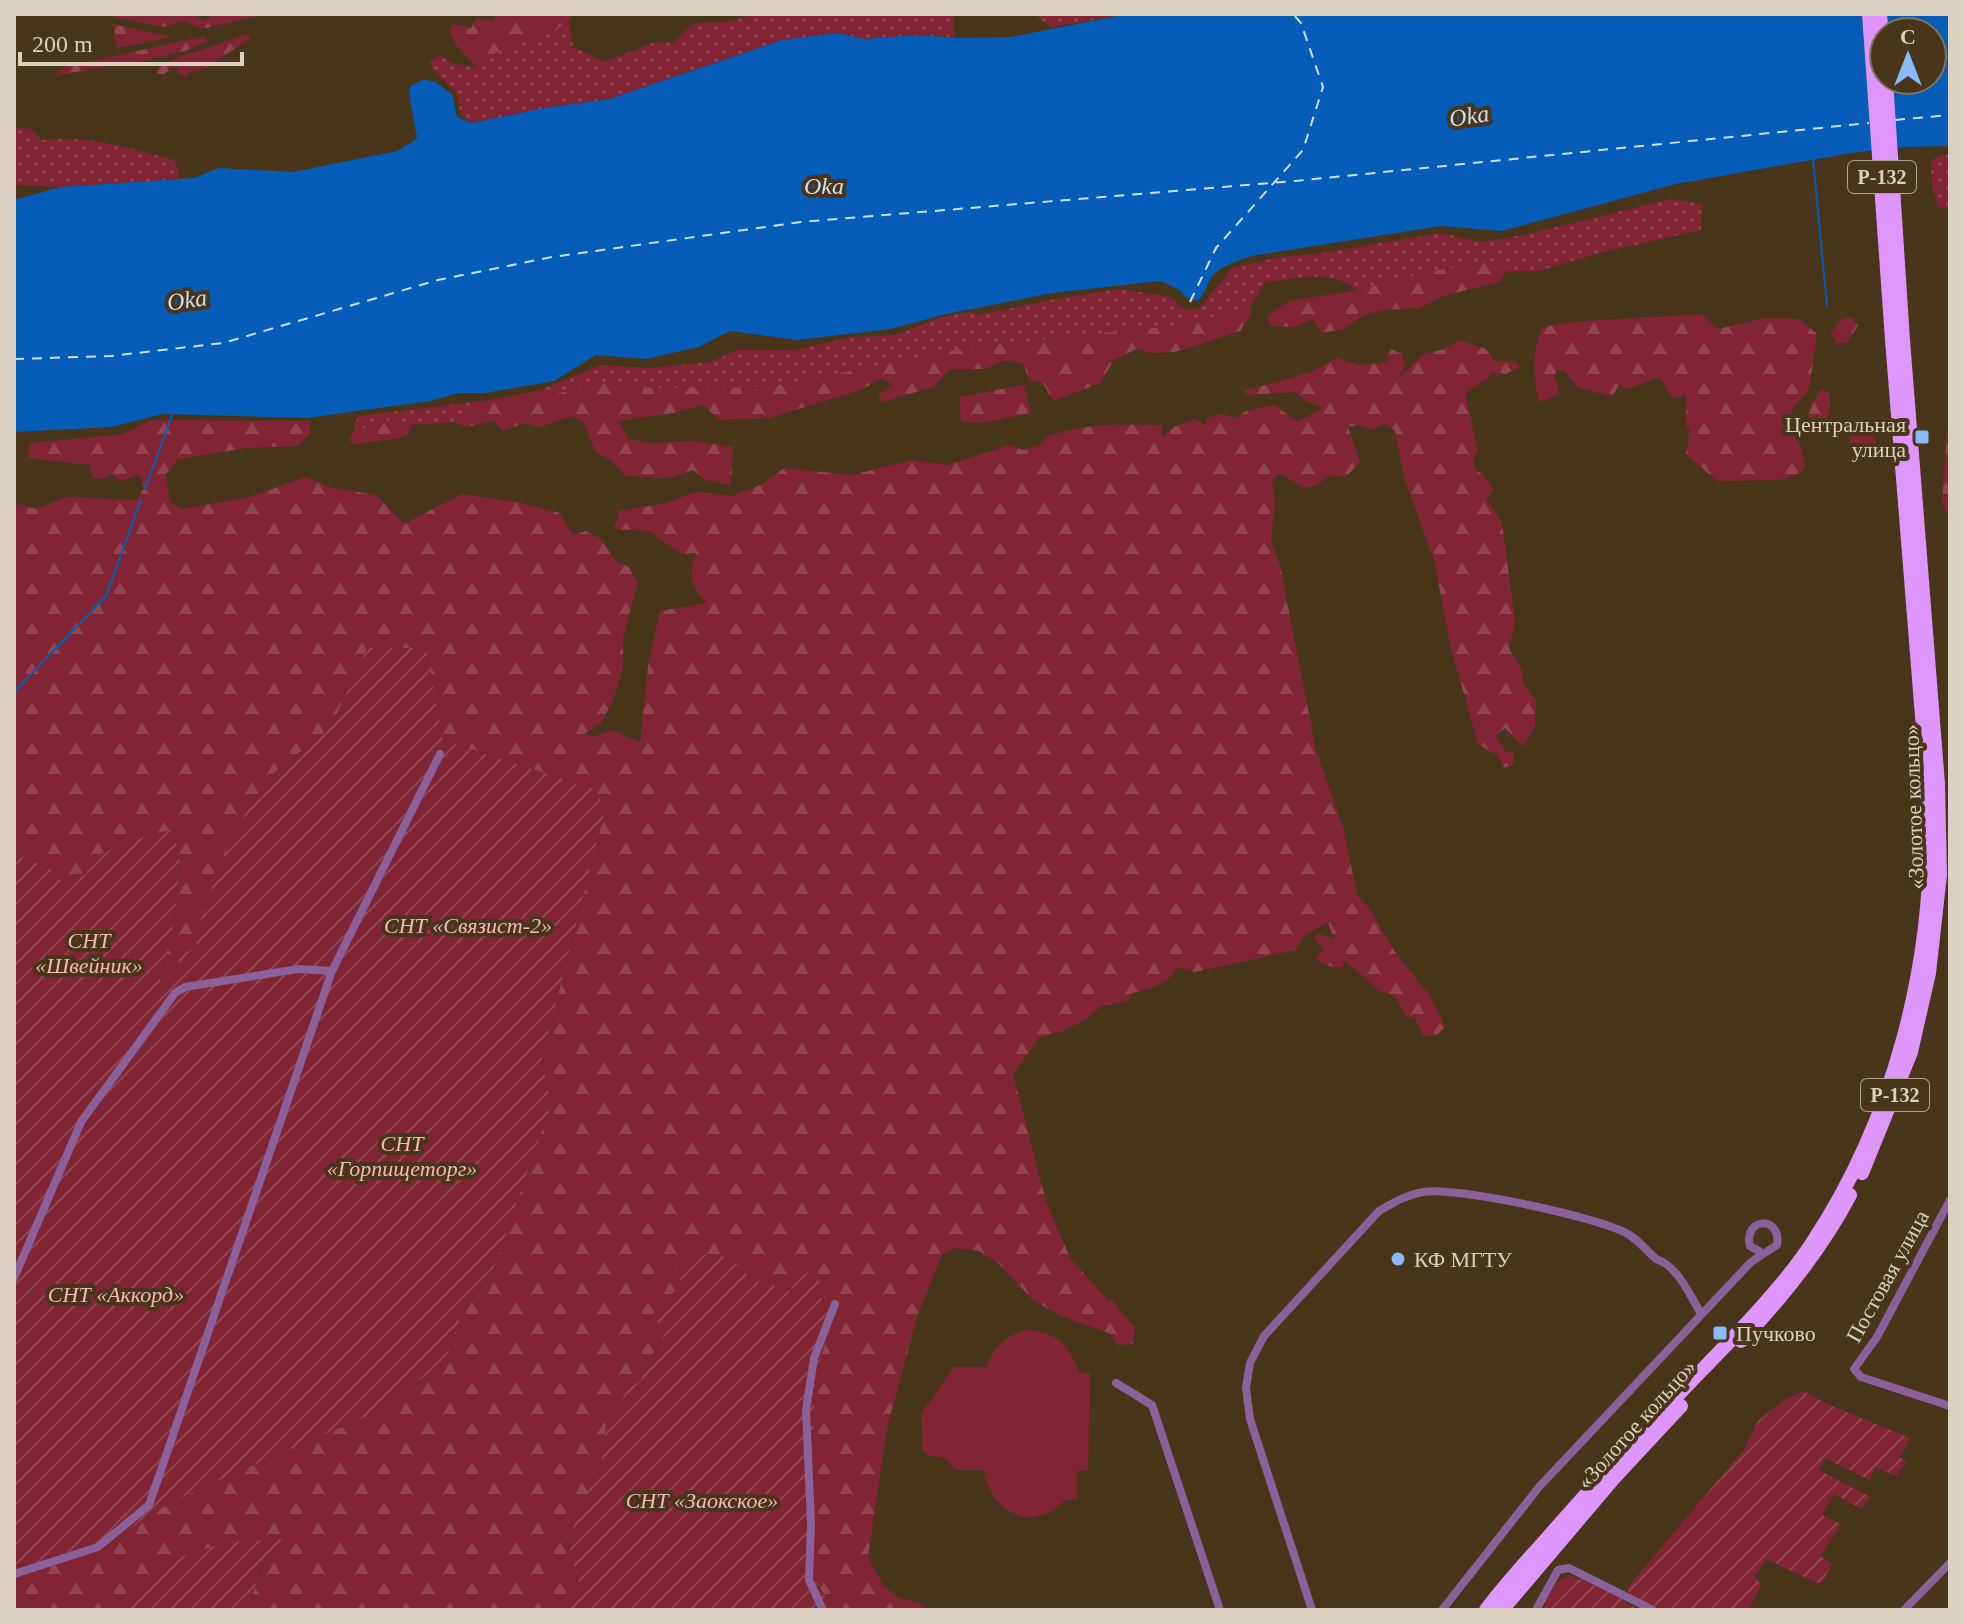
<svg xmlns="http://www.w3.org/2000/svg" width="1964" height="1624" font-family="'Times New Roman',serif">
<defs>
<pattern id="grass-dots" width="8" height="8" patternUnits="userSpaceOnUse" patternTransform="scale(2)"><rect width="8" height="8" fill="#812534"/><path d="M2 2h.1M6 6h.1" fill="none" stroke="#924450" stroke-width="1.8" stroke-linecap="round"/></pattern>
<pattern id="forest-firs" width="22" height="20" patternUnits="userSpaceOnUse" patternTransform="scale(2)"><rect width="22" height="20" fill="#812534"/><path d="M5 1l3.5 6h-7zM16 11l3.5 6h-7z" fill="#924450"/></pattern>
<pattern id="garden-furrows" width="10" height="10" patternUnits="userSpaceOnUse" patternTransform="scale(2)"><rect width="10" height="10" fill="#812534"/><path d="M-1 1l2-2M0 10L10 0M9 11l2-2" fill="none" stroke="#924450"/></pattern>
</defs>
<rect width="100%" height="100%" fill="#493519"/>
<path fill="url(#grass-dots)" d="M757 14H954V37L918 35 864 39 838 33 782 40 609 99 544 108 471 123 461 115 456 92 434 71 429 62 440 55 451 63 477 68 498 51 569 23 573 47 604 62 656 42 672 43 694 23 727 22Z
M1040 14H1127L1052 27 1038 18Z
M14 127 31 129 42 140C87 135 131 148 174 160L179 171 178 179 61 187 14 185Z
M1940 155H1950V208L1938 207 1932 184 1931 161Z
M1671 199 1702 204 1701 230 1599 253 1539 271H1506L1498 260 1433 271 1358 290C1330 269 1296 278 1264 283L1250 308 1172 326 963 348 770 387 653 388 599 382 549 396 541 390 601 365 648 368 711 362 737 350H796L852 337 895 335 942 317 970 312 978 315 1055 299 1120 289 1171 297 1185 310 1200 308 1232 268 1279 257 1316 254 1441 233 1480 242 1524 235Z
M483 401 455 422 411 425 392 419 353 432 358 416Z"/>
<path fill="url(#forest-firs)" d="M113 14H193L204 21 213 14H267L201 29 184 21 164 27 113 17Z
M496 14H571L572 15 569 23 498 51 477 68 456 45 449 30 453 24 471 28 476 18 492 21Z
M113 24 171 37 117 48Z
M247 34 251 38 205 68 190 72 186 77 177 73 178 69 172 67 164 75 156 73 161 64Z
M204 36 208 41 185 51 122 66 112 65 54 76 65 67Z
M1498 260 1506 271 1500 282 1446 295 1419 308 1384 310 1364 315 1343 329 1322 333 1312 319 1296 327 1271 326 1267 317 1289 301 1358 290 1433 271Z
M1250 308 1251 315 1240 331 1175 352 1152 353 1136 349 1114 360 1100 383 1053 401 1043 383 1029 380 1023 363 1002 361 985 369H950L933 387 879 403V395L892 384 882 378 861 390 769 418 719 420 703 405 673 413 619 421 628 439 651 443 693 441 733 447 731 485 705 480 693 470 669 478 626 476 610 460 596 452 583 422 571 416 539 427 525 423 503 431 494 421 466 427 455 422 483 401 541 390 549 396 599 382 653 388 770 387 963 348 1171 326Z
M1702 314 1718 329 1766 318 1800 319 1817 334 1809 389 1791 411 1805 465 1801 473 1779 480 1717 481 1686 454 1690 431 1686 425V394L1673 399 1660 377 1628 389 1619 385 1612 397C1589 389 1578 393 1565 371L1557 369 1554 378 1559 387 1558 395 1540 402C1532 384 1532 344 1543 327L1572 322Z
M1851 317 1858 325 1847 343H1836L1831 333 1840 320Z
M1459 340 1486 349 1494 361H1516L1520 367 1506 374 1491 372 1490 377 1465 393 1478 451 1473 458 1475 469 1483 475 1494 490 1486 499 1502 522 1515 620 1509 649 1522 669 1523 682 1536 701 1535 726 1523 747 1505 728 1496 736 1506 752H1513L1514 764 1504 768 1497 755 1478 744 1450 645 1435 564 1404 477 1395 431 1385 424 1370 430 1361 425 1348 427 1360 462 1346 477 1330 475 1317 485 1303 488 1281 473 1272 480 1275 503 1271 541 1280 565 1316 750 1343 827 1357 894 1371 911 1397 955 1431 997 1445 1026 1437 1036H1423L1415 1018 1406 1017 1395 996 1381 992 1343 959V967H1332L1316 959 1319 953 1325 951 1315 939 1317 933 1334 939 1328 923 1305 935 1296 950 1195 972 1177 967C1169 985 1150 989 1132 993L1128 1001 1101 1006 1088 1018 1063 1031 1040 1037 1013 1074 1046 1201 1070 1258 1109 1301 1112 1300 1135 1328 1133 1344 1117 1345 1111 1334 1061 1316 1034 1301 999 1264 979 1251 955 1248 942 1255 918 1314 887 1428 868 1557 883 1585 900 1599 918 1602 928 1610H833L810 1571 815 1374 792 1292 753 1279 727 1257 682 1283 665 1332 640 1381 629 1388 606 1424 603 1455 567 1542 582 1591 569 1610H243L250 1601 265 1562 132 1598 114 1610H14V1577L102 1550 150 1514 192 1492 367 1416 445 1362 461 1315 494 1267 551 1105 542 1058 605 810 596 790 443 740 426 648H368L331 727 269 777 201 916 196 947 173 981 165 984 160 980 175 917 180 860 173 830C147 833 114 850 88 859L87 874 62 882 51 869 14 853V503L36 509 66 497 137 500 144 488 139 474 123 481 111 474 104 479 92 478 90 465 28 458 30 443 124 434 148 421 161 420 310 421V433L297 446 247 448 178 459 166 474 170 502 183 509 250 497 306 477 329 487 376 495 404 524 462 494 517 502 560 513 573 535 586 531 601 539 615 561 628 566 638 583 623 638V668L613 701 600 724 584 734 593 737 613 730 640 743 648 666 660 611 707 603C689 583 689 578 696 553L681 554 649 531 614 529 619 511 666 503 696 492 732 496 763 484 784 468 852 475 913 460 947 465 1010 445 1023 450 1042 444 1046 437C1083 423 1122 424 1161 425L1163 437 1174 427 1195 419 1206 426 1207 418 1220 414 1237 418 1245 411 1275 405 1297 422 1323 408 1306 401 1295 392 1247 395 1244 391 1311 372 1337 358 1360 365 1387 362 1388 353 1391 349 1402 354 1405 365 1397 379 1424 354 1445 349Z
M1024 385 1031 413 982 423 961 422 959 397Z
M1821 389 1829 393C1834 408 1825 428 1812 436 1802 421 1812 404 1821 389Z
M1950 391V525L1942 500Z
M392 419 411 425 408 435 395 439 353 444 349 440 353 432Z
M1856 422 1868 426 1876 442 1864 461 1851 460 1850 434Z"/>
<path fill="url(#garden-furrows)" d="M367 648H426L443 740 597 790 605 810 542 1058 551 1105 494 1267 461 1315 445 1362 367 1416 192 1492 150 1514 102 1550 14 1577V853L51 869 62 882 87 874V859C113 850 148 832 173 830L180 860 175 917 160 980 165 984 173 981 180 956 196 947 201 916 231 837 269 777 331 727Z
M694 1254 727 1257 753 1279 791 1291 794 1278 809 1272 820 1282 812 1296 839 1303 815 1374 810 1571 833 1610H569L582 1591 567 1542 603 1455 606 1424 629 1388 640 1381 665 1333 652 1316 682 1283 674 1267Z
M1804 1391 1829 1405 1910 1438 1900 1457 1907 1463 1896 1476 1876 1467 1869 1480 1825 1458 1819 1470 1870 1497 1862 1509 1834 1494 1822 1515 1841 1524 1821 1556 1832 1564 1821 1585 1766 1559 1755 1577 1761 1584 1749 1610H1662L1630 1595 1627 1588 1743 1451 1758 1421 1785 1399Z
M287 1539 288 1548 264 1562 250 1601 243 1610H114L183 1556 228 1542Z
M1570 1575 1619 1595 1627 1604 1644 1610H1543C1548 1596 1555 1580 1570 1575Z"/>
<path fill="#812534" d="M1025 1330C1055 1331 1070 1344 1079 1373H1090L1088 1470 1077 1471V1500H1065C1035 1535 989 1512 984 1470H955L945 1458 928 1455 922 1449 921 1414 954 1367H987C993 1347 1006 1336 1025 1330Z"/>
<path fill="#055db7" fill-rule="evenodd" d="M1127 14H1950V146L1906 147 1851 153 1676 184 1502 231 1441 226 1251 256C1239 261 1218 266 1211 278 1206 287 1205 293 1198 301L1188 299 1178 289 1160 281 1052 293 942 315 891 329 797 340 730 331 699 347 645 359 596 355 554 381 485 393H459L430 401 307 418 162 414 112 427 14 432V200L61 187 194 178 219 168 293 172 397 151 417 139 410 99V86L424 79 437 83 452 94 457 117 471 123 544 108 609 99 782 40 838 33 864 39 918 35 959 38 1011 37ZM1884 32H1932V80H1884Z"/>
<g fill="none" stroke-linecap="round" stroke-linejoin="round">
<path stroke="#055db7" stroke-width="2" d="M1813 159 1827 306
M145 489 172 415
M14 692 106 596 141 500"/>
<path stroke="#cddff6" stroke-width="2" stroke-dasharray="10 8" stroke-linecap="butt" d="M1895 120 1950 115
M1190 302 1216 248 1303 150 1323 87 1301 23 1293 14
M14 359 111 356 223 343 438 280 552 257 801 222 1295 181 1869 123"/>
<path stroke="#8a619b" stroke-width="8" d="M1950 1200 1877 1337 1854 1369 1861 1377 1950 1406
M14 1278 81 1122 175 993 185 987 298 969 332 971
M1116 1383 1152 1405 1220 1610
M14 1574 98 1547 149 1505 332 971 440 754
M823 1610 809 1580 811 1524 806 1410 814 1358 835 1304
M1312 1610 1250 1419 1246 1388 1250 1363 1264 1336 1379 1211C1393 1203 1408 1194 1424 1192 1454 1186 1602 1218 1628 1234 1638 1240 1647 1251 1656 1259 1678 1266 1690 1295 1701 1314
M1442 1610 1539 1487 1751 1262 1777 1245C1782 1215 1743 1217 1750 1246L1762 1253
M1536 1610 1558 1570 1569 1568 1653 1610
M1904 1610 1950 1563"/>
<path stroke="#de96fc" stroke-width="14" d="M1880 14 1884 59
M1862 1173 1911 1052 1929 973 1940 875 1938 784 1903 340 1886 80
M1741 1341C1784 1296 1821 1250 1850 1195
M1486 1610C1505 1584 1528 1560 1549 1536 1598 1480 1649 1425 1701 1371 1738 1333 1783 1287 1812 1243 1894 1120 1934 963 1930 817L1892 340 1869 14
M1502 1610 1614 1478 1681 1406"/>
</g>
<g fill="#88bafc" stroke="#493519" stroke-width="3">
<rect x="1914" y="429" width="16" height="16" rx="4"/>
<circle cx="1398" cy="1259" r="8"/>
<rect x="1712" y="1325" width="16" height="16" rx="4"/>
</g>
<g text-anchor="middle" stroke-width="8" stroke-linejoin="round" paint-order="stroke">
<g fill="#493519" stroke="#b0a28e" stroke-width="2">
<rect x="1848" y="161" width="68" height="32" rx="6"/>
<rect x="1861" y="1079" width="68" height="32" rx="6"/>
</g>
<g font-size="20" font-weight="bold" fill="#dcd0c0">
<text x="1882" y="184">Р-132</text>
<text x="1895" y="1102">Р-132</text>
</g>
<g font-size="22" fill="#dcd0c0" stroke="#493519" text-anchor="start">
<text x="1906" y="432" text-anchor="end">Центральная<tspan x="1906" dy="25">улица</tspan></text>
<text x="1414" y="1267">КФ МГТУ</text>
<text x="1736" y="1341">Пучково</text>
</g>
<g font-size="22" fill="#dcd0c0" stroke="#493519">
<text transform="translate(1913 807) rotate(-92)" y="8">«Золотое кольцо»</text>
<text transform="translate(1887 1276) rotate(-61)" y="8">Постовая улица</text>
<text transform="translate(1636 1424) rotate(-48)" y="8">«Золотое кольцо»</text>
</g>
<g font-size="22" font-style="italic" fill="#f8b7ba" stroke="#493519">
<text x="468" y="933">СНТ «Связист-2»</text>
<text x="89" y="948">СНТ<tspan x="89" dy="25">«Швейник»</tspan></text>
<text x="402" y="1151">СНТ<tspan x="402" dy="25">«Горпищеторг»</tspan></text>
<text x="116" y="1302">СНТ «Аккорд»</text>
<text x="702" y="1508">СНТ «Заокское»</text>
</g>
<g font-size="24" font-style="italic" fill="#cddff6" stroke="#493519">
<text transform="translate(1469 116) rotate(-9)" y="8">Oka</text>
<text x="824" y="194">Oka</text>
<text transform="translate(187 300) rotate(-8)" y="8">Oka</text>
</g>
</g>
<rect width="1964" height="1624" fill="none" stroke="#dcd0c0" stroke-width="32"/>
<g transform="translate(1908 56)"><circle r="38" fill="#493519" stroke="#84735c" stroke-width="2"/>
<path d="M0-6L14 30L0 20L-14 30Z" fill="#88bafc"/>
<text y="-12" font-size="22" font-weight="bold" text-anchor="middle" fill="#dcd0c0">С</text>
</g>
<path d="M20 52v12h222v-12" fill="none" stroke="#dcd0c0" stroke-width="4"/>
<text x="32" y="52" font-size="24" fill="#dcd0c0" stroke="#493519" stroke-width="6" paint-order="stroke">200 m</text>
</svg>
